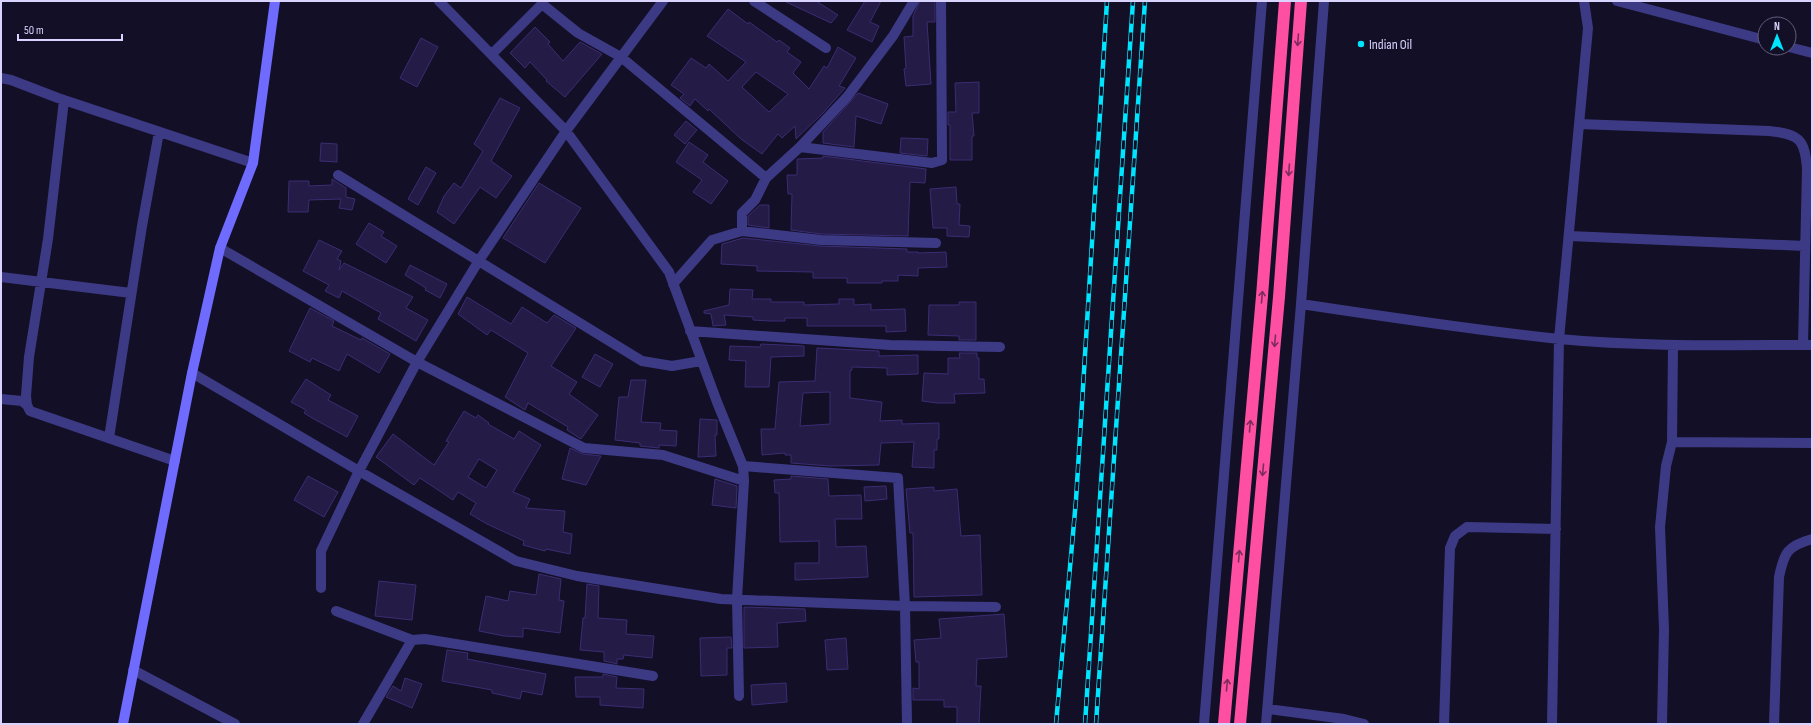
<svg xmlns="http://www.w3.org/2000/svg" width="1813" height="725" font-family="'Sofia Sans Condensed',sans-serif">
<rect width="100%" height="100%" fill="#130f26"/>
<path fill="#241b47" stroke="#3b2d73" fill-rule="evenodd" d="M784 1H816L838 15 831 23Z
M865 1H881L870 22 879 26 872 42 847 30Z
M920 1H935V22H927L931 84 906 86 904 69 906 68 904 37 913 36V16Z
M728 9 748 24 749 22 777 42 779 40 790 48 787 52 801 62 793 73 809 89 824 66 827 68 838 47 856 58 839 86 845 88 823 113 796 139 795 126 782 138 778 134 762 154 741 139 709 109 708 111 695 99 690 106 680 98 684 94 671 85 691 58 706 68 709 64 728 81 746 62 707 36ZM756 72 788 94 769 112 742 87Z
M535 27 550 42 548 44 563 61 580 42 602 54 565 97 546 81 547 80 530 62 525 68 510 53Z
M421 38 438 47 417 87 400 78Z
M979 82V113H972L974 136H972V160H950V125H948V112H956L955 83Z
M858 93 888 104 881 124 856 116 854 147 823 143V132Z
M500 98 520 108 491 161 512 176 496 198 480 187 454 224 437 212 444 196 454 183 461 188 483 151 474 144Z
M686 121 697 130 685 144 674 135Z
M901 138 928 139 927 156 900 153Z
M689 142 708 155 703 162 728 181 711 204 693 192 702 180 676 162Z
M321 143 337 144V162L320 161Z
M823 156 926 169 925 183 910 182 908 236 821 234 791 230 792 194H788L787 175H797V159L823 158Z
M426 167 436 173 418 205 408 199Z
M332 179 346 188V197L355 199 352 210 339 208 341 199 309 200 308 212H288L289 181H309V186L332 185Z
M539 183 581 208 545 263 503 238Z
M956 187 957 204H960L959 225 970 226 969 237 947 236V228H933L930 189Z
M760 205H769V228L748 225V216Z
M369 223 384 232 381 236 397 246 386 263 356 244Z
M743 238 820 246 907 249V252H918V253L946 252 947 267 918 268V276L898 275V281H882V283H847V278H813V272L757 271V266L721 264 722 244Z
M319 240 342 251 337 259 341 261 339 270 344 263 413 297 406 308 428 320 416 341 378 319 381 313 342 291 339 298 325 291 329 285 303 271Z
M410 265 447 284 440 298 425 290 426 288 405 275Z
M730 289 753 290 752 299H771V302H804V305L839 304V299H854V305L871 304V310L905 309 906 331 886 332V326H807V318H785V321H770L753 320V317L724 315 726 325 713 326 711 314 704 313V311L729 305Z
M467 297 511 324 522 307 547 323 554 315 576 328 551 366 577 382 569 394 598 415 581 439 567 430 568 427 528 403 525 410 505 397 528 353 491 330 487 335 458 314Z
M959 302H976V340H959V336L928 335 929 305H959Z
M310 308 334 321 332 326 361 340 362 338 390 354 379 373 347 354 339 371 312 358 310 362 289 351Z
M761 344 804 346V356L771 357 769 387H745L746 361 729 360 730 346 760 347Z
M817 348 879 351V356L918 355V374L887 375V368L852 367V370L850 371V398L882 402 880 421 902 420V424L939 423V439H937V450H934V468L912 467 914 442 881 443 879 465 830 466 791 463V455H785V453L762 455 761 429H775L779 382 815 381ZM830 392V424L800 426 803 393Z
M959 353H977V358H979V379H984L985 393 954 394 955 403H937L922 401 924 373 948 374V358H960Z
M595 354 613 364 600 387 582 377Z
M306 379 331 395 328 400 358 416 347 437 312 418 304 413 306 410 291 402Z
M631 380H646L641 422 661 423 660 430 677 431 676 446 659 445V448L640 446V443L615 440 619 397H628Z
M464 411 476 418 478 415 489 423 488 424 514 439 519 431 541 445 513 492 530 499 526 508 565 511 563 532 572 534 570 554 546 549 545 551 523 545 524 541 487 524 470 514 476 503 458 492 453 500 420 478 414 485 376 457 393 434 434 465 449 442 446 441ZM479 459 497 470 486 488 468 477Z
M700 419 717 420V435H715L716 456 698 457Z
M570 448 583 454 601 456 586 485 562 479Z
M308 476 338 492 324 517 294 500Z
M791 476 828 479 829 496 861 495 862 519H835L836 547 866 546 868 577 795 580V563H819V541L780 542 779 493H775L774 480 791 479Z
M715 479 737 486 736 508 712 505Z
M886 486 887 499 865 501 864 487Z
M934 487V491L957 489 961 536 980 535 982 595 914 597 913 533H910L906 489Z
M539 574 561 579 559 600 564 601 560 633 523 628V637L504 636 479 631 486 596 508 601 510 591 536 595Z
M379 581 416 585 412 620 375 616Z
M587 584 599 586 598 618 627 620 626 634 654 636 652 658 624 655 623 659H617V664L604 661V652L580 650 583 618H585Z
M744 607 805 609 806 621 777 623 778 647 744 648Z
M1004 614 1007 657 977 659 976 686H981L979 724H957V707H944V700H913V688L919 689V662H916L914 640 941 638 939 619Z
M731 637 732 648H727V675L701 676 700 638Z
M846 638 848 669 827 670 825 640Z
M447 650 468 653 467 659 546 674 542 695 522 691 520 699 492 693V690L442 681Z
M603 674 617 677 616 688 644 689 643 708 600 705V697H576L575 677H603Z
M405 678 422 684 412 708 386 697 393 686 401 691Z
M786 683 787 702 752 705 751 685Z"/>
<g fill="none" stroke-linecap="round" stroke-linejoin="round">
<path stroke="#3d3a85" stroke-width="10" d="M439 1 566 131 669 272 717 402 743 466 744 481 737 599 739 696
M754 1 826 48
M1617 1 1765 40
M542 4 578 33 621 57 766 178
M1789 47 1812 53
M492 54 542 4 543 1
M1 78 11 80 58 98 253 163
M64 100 48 239 29 357 26 396 27 405 30 411 175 461
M1579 124 1769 131C1799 134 1805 139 1807 169L1803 345
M800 147 932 163 942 160 941 1
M338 175 642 361 672 366 701 361
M742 231V213L755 200 766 178 800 147 847 97 893 36 914 1
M1569 236 1805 246
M220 248 417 362 584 448 663 455 744 481
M1 277 131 293
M673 284 712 240 742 231 821 240 936 243
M1301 304C1387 317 1473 330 1559 339 1643 347 1727 345 1812 345
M690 331 890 345 1000 347
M192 373 359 471 516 561 577 576 721 599 905 606 996 607
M1 399 22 401 27 405
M109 438 142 226 159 132
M1672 442 1812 443
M743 466 898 478 905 606 907 724
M321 588V551L359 471 417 362 478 262 566 131 663 1
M336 611 412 640 425 639 653 676
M133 670 235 724
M1268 709 1344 719 1364 724
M363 724 412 640
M1204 724 1262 1
M1266 724 1301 304 1324 1
M1444 724 1450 548 1455 536 1467 527 1556 529
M1552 724 1559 339 1588 28 1584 1
M1662 724 1664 629 1660 527 1666 466 1672 442 1673 346
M1774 724 1779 577C1784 553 1787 546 1812 539"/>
<path stroke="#6f6bff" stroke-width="10" d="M123 724 192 373 220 248 253 163 275 1"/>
<path stroke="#ff4fa3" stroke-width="12" d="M1224 724 1262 296 1285 1
M1240 724 1279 297 1301 1"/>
<g stroke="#00e5ff" stroke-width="4.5">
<path id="rail" d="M1056 724 1076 500 1107 1
M1085 724 1133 1
M1096 724 1145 1"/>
</g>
<use href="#rail" stroke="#130f26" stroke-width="3" stroke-dasharray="9" stroke-linecap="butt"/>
</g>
<defs><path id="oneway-shaft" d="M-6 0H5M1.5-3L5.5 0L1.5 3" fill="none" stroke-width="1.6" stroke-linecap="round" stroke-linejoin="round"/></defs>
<g stroke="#7d2c5e">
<use href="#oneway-shaft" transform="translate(1298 40) rotate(94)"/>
<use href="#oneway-shaft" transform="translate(1289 170) rotate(94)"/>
<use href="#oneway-shaft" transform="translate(1262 297) rotate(-85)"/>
<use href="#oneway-shaft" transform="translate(1275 341) rotate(95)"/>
<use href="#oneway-shaft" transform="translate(1250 426) rotate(-85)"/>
<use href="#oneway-shaft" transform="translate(1263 470) rotate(95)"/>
<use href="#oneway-shaft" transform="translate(1239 556) rotate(-85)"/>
<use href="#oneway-shaft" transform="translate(1227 685) rotate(-85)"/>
</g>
<circle fill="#00e5ff" stroke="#130f26" stroke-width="1.5" cx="1361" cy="44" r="4"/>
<g text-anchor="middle" stroke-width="3" stroke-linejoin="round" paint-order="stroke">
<g font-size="14" fill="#d9d4ff" stroke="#130f26" text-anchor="start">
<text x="1369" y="49">Indian Oil</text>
</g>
</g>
<rect width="1813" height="725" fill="none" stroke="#d9d4ff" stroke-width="4"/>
<g transform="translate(1777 36)"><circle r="19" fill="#130f26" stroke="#625e7d"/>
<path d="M0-3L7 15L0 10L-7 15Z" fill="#00e5ff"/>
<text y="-6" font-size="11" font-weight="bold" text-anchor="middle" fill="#d9d4ff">N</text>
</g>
<path d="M18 34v6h104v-6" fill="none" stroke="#d9d4ff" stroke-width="2"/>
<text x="24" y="34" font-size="12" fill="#d9d4ff" stroke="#130f26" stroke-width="3" paint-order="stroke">50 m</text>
</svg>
